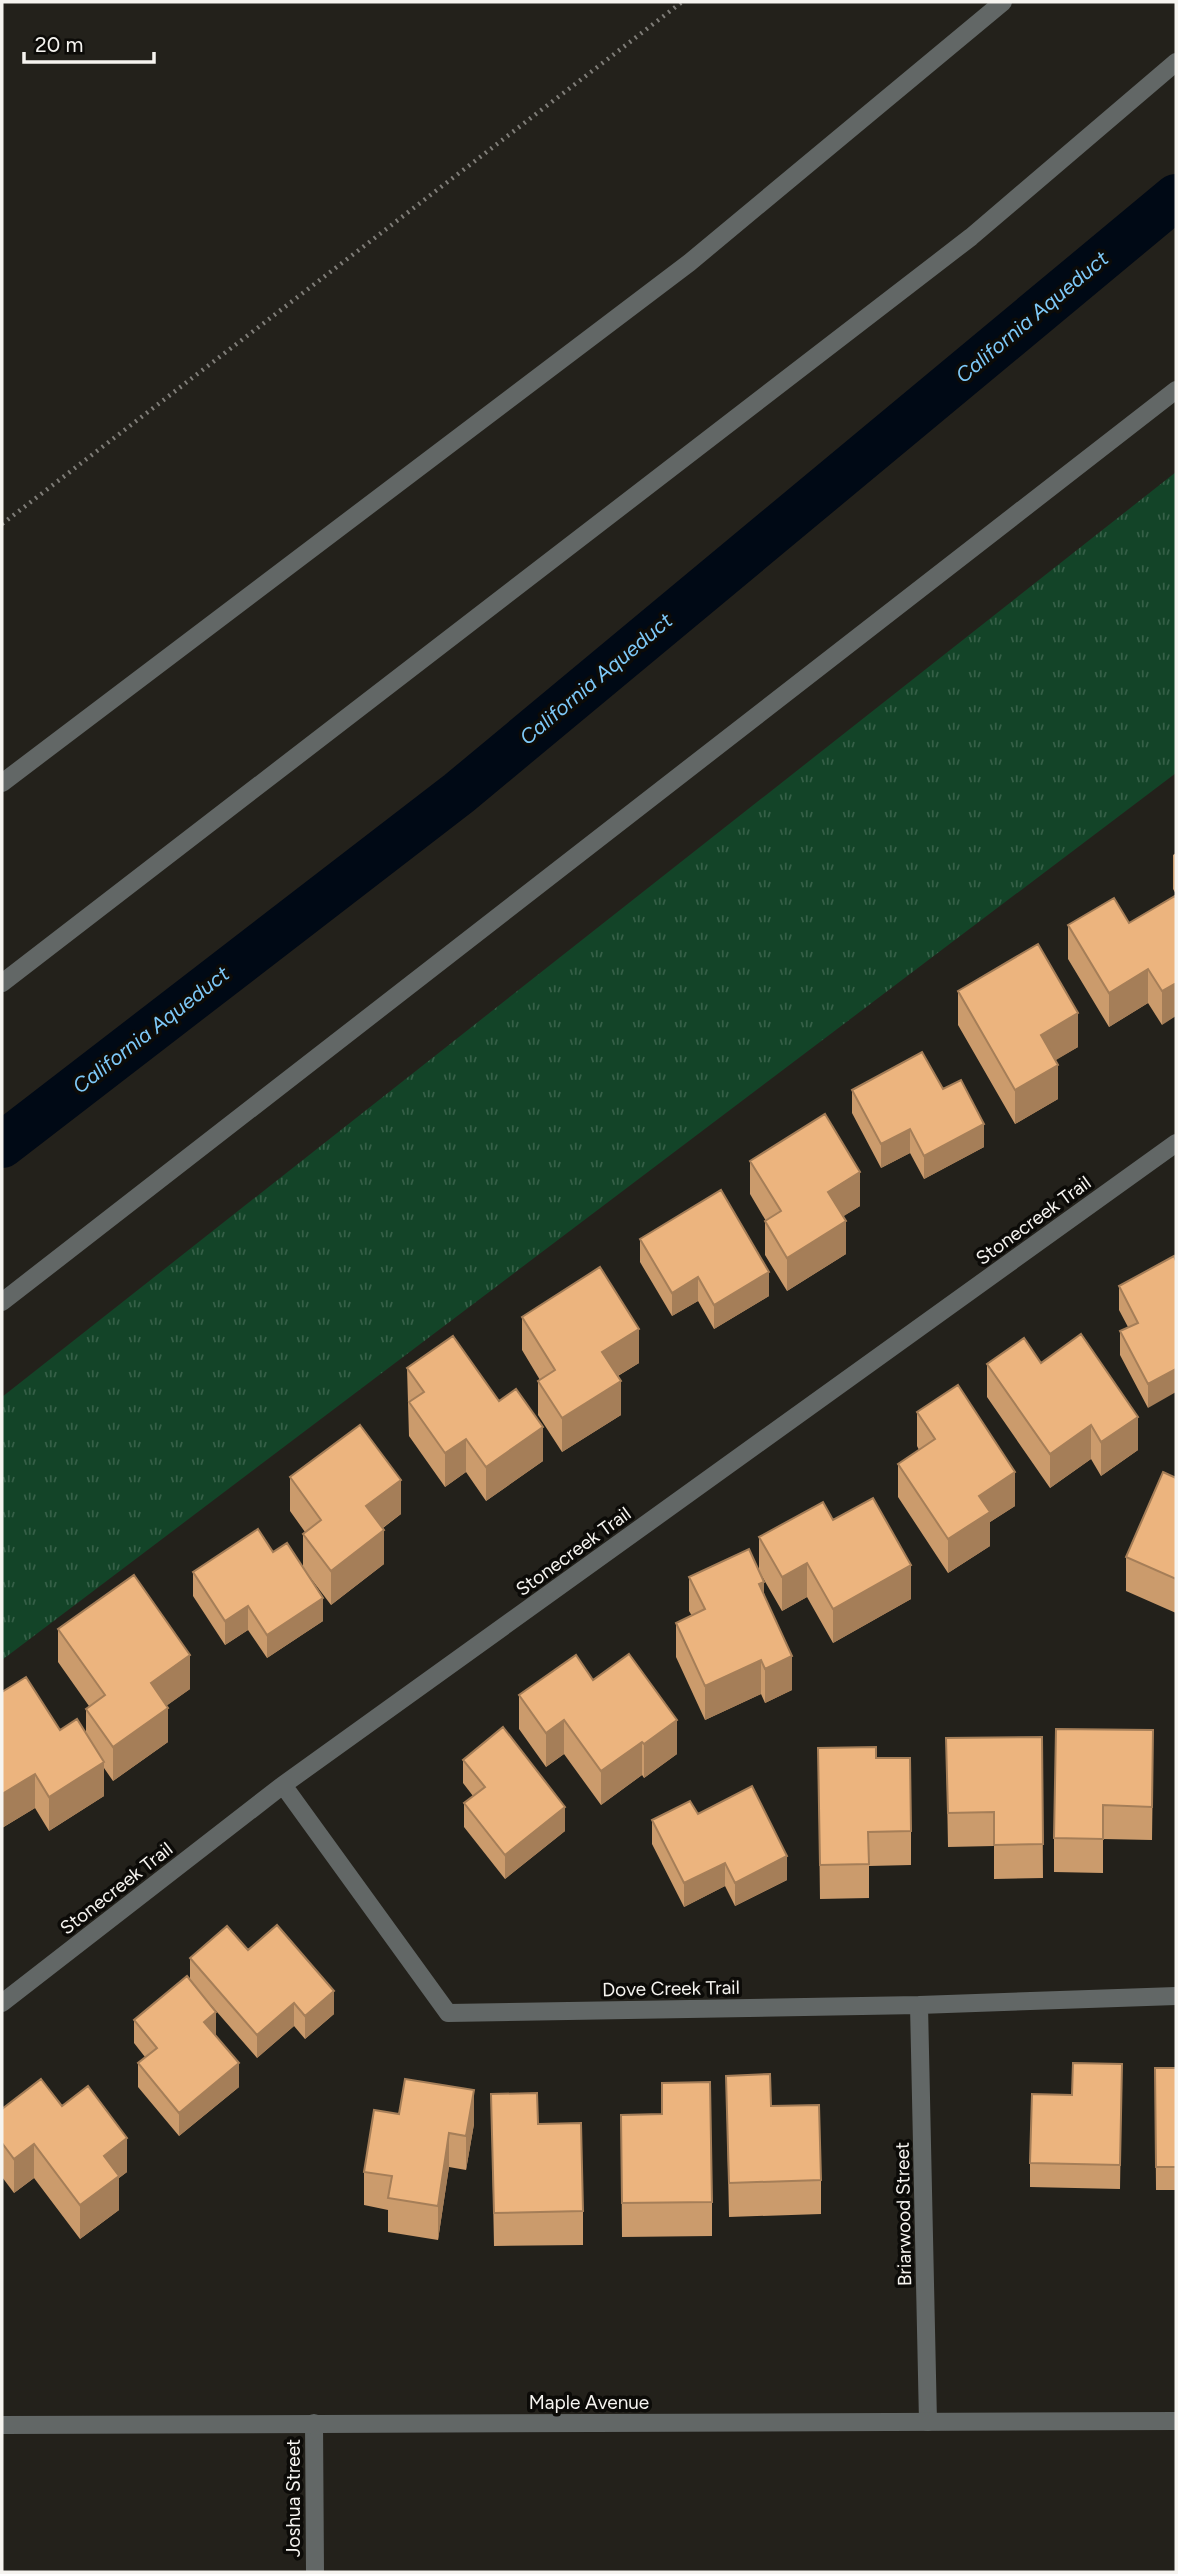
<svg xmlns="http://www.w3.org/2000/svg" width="1178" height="2574" font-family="Figtree,sans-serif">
<defs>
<pattern id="grass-tufts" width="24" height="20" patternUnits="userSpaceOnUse" patternTransform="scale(1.75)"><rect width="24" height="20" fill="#134428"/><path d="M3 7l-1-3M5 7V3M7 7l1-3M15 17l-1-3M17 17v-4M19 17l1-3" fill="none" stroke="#366048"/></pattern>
</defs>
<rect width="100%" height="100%" fill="#23211b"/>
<path fill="url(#grass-tufts)" d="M1176 472V773L2 1660V1397Z"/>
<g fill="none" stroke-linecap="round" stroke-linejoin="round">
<path stroke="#000915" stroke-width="46" d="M2 1145 459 793 1176 197"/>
<path stroke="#7f7d78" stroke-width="4.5" stroke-dasharray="2 5" stroke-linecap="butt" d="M2 524 682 2"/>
<path stroke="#626766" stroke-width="18" d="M2 783 689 263 1003 2
M2 983 971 237 1176 62
M2 1302 1176 390"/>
<path stroke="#626766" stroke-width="18" d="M283 1785 448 2013 919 2005 1176 1996
M2 2003 283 1785 1176 1143
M919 2005 928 2422
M314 2423 315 2572"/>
<path stroke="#626766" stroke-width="18" d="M2 2425 1176 2421"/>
</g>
<path fill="#cb9b6c" d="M1176 853V894L1173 889V855Z
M1175 896 1162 1025 1148 1003 1109 1027 1068 959V925L1129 923Z
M958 991 1078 1047 1055 1060 1058 1099 1015 1124 958 1025Z
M943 1089 984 1147 924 1179 910 1153 881 1168 852 1113V1090Z
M750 1161 860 1206 843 1216 846 1254 787 1291 765 1255V1221H766L750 1194Z
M640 1239 769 1296 714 1329 698 1301 672 1316 640 1262Z
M1174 1256 1148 1408 1120 1355V1331L1128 1327 1119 1310V1286Z
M522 1317 639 1363 618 1376 621 1415 562 1452 538 1415V1381L540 1380 522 1350Z
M1041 1363 1138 1450 1101 1476 1091 1459 1050 1488 987 1397V1364Z
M407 1368 499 1401 543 1461 486 1501 466 1472 445 1487 409 1436Z
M917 1412 1015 1506 990 1522V1546L948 1573 898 1497V1464L919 1450 917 1446Z
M290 1477 401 1514 383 1528 384 1564 331 1605 303 1568V1534L305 1532 290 1511Z
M1176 1478V1613L1126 1591V1557Z
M833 1520 911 1599 833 1643 807 1597 782 1611 759 1571V1537Z
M273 1552 323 1621 267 1658 248 1630 225 1645 193 1596V1572Z
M689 1577 764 1593 792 1690 765 1703 761 1694 705 1720 676 1657V1623L692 1616 689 1611Z
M58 1629 190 1689 167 1705 168 1742 113 1781 104 1768V1796L49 1831 35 1808 2 1828V1692L60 1730 86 1733V1709L89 1706 58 1662Z
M593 1680 677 1754 644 1778 642 1775 601 1805 564 1754 546 1767 519 1729V1695Z
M1042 1737 1043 1878 994 1879V1846L948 1847 946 1738Z
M818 1748 876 1758 911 1831V1865L869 1866V1898L820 1899Z
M463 1760 565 1831 505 1879 464 1827V1803L473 1796 463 1783Z
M1153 1764 1152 1840 1103 1839V1873L1054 1872V1838Z
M698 1814 787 1880 735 1906 725 1886 684 1907 652 1844V1820Z
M248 1950 334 2014 305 2039 294 2026 257 2058 204 1997 216 2036 239 2087 179 2136 138 2087V2063L145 2057 134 2043V2020L190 1981V1958Z
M1122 2064 1120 2189 1030 2187V2163L1072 2095Z
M1155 2068H1176V2190H1156Z
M726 2076 771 2106 821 2180V2214L729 2217Z
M662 2083 712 2202V2236L622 2237 621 2115 662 2114Z
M491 2094 583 2211V2245L494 2246Z
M62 2106 127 2172 119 2178V2210L80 2239 34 2178 14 2193 2 2177V2109Z
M399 2114 474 2124 466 2170 449 2167 438 2240 388 2232V2210L364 2205V2172Z"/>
<path fill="#a57e58" d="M1148 969V1003L1109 1027V993Z
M1176 983V1016L1162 1025V991Z
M1078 1013V1047L1041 1069V1035Z
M1058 1065V1099L1015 1124V1090Z
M984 1124V1147L924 1179V1156Z
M910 1129V1153L881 1168V1144Z
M860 1172V1206L828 1226V1192Z
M846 1221V1254L787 1291V1258Z
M769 1272V1296L714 1329V1305Z
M698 1277V1301L672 1316V1293Z
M639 1329V1363L602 1385V1352Z
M1176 1369V1392L1148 1408V1384Z
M621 1381V1415L562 1452V1418Z
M1138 1417V1450L1101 1476V1442Z
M1091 1425V1459L1050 1488V1454Z
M543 1427V1461L486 1501V1467Z
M466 1439V1472L445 1487V1453Z
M1015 1472V1506L990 1522V1546L948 1573V1539L979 1496Z
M401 1480V1514L366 1540V1506Z
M384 1530V1564L331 1605V1571Z
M807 1563V1597L782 1611V1577Z
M911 1565V1599L833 1643V1609Z
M764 1582V1616L759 1584Z
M323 1598V1621L267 1658V1635Z
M248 1606V1630L225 1645V1621Z
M190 1655V1689L151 1717V1683Z
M792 1656V1690L765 1703V1669Z
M761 1660V1694L705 1720V1686Z
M168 1708V1742L113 1781V1747Z
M564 1720V1754L546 1767V1733Z
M677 1720V1754L644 1778V1744Z
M642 1742V1775L601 1805V1771Z
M104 1762V1796L49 1831V1797Z
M35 1774V1808L2 1828V1794Z
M565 1807V1831L505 1879V1855Z
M787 1856V1880L735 1906V1883Z
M725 1863V1886L684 1907V1883Z
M334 1991V2014L305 2039V2016Z
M294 2003V2026L257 2058V2035Z
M216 2012V2036L204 2046V2022Z
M239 2063V2087L179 2136V2113Z
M474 2090V2124L466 2170V2136Z
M449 2133V2167L438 2240V2206Z
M127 2138V2172L119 2178V2210L80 2239V2205L104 2156Z
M34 2144V2178L14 2193V2159Z"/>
<path fill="#ecb47e" stroke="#a57e58" stroke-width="2" d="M1175 896 1176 898V983L1162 991 1148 969 1109 993 1068 925 1114 898 1129 923Z
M1038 944 1078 1013 1041 1035 1058 1065 1015 1090 958 991Z
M922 1052 943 1089 961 1080 984 1124 924 1156 910 1129 881 1144 852 1090Z
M825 1114 860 1172 828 1192 846 1221 787 1258 765 1221 781 1211 750 1161Z
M721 1190 769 1272 714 1305 698 1277 672 1293 640 1239Z
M1174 1256 1176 1261V1369L1148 1384 1120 1331 1138 1323 1119 1286Z
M600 1267 639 1329 602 1352 621 1381 562 1418 538 1381 555 1370 522 1317Z
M1081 1334 1138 1417 1101 1442 1091 1425 1050 1454 987 1364 1024 1338 1041 1363Z
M453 1336 499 1401 516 1389 543 1427 486 1467 466 1439 445 1453 409 1402 424 1392 407 1368Z
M958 1385 1015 1472 979 1496 990 1512 948 1539 898 1464 935 1439 917 1412Z
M360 1425 401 1480 366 1506 384 1530 331 1571 303 1534 321 1520 290 1477Z
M1163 1472 1176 1478V1579L1126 1557Z
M873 1498 911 1565 833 1609 807 1563 782 1577 759 1537 823 1502 833 1520Z
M258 1529 273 1552 287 1543 323 1598 267 1635 248 1606 225 1621 193 1572Z
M749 1549 764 1582 759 1584 792 1656 765 1669 761 1660 705 1686 676 1623 705 1609 689 1577Z
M134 1575 190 1655 151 1683 168 1708 113 1747 86 1709 105 1695 58 1629Z
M629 1654 677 1720 644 1744 642 1742 601 1771 564 1720 546 1733 519 1695 576 1655 593 1680Z
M26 1677 60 1730 77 1719 104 1762 49 1797 35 1774 2 1794V1692Z
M503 1727 565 1807 505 1855 464 1803 485 1787 463 1760Z
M1056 1729 1153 1730 1152 1807 1103 1805V1839L1054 1838Z
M1042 1737 1043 1844 994 1845V1812L948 1813 946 1738Z
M876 1747V1758H910L911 1831 868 1832 869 1864 820 1865 818 1748Z
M752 1786 787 1856 735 1883 725 1863 684 1883 652 1820 690 1801 698 1814Z
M277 1925 334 1991 305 2016 294 2003 257 2035 190 1958 227 1926 248 1950Z
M187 1976 216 2012 204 2022 239 2063 179 2113 138 2063 157 2048 134 2020Z
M1073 2063 1122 2064 1120 2165 1030 2163 1032 2094 1072 2095Z
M1155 2068H1176V2167H1156Z
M770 2074 771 2106 819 2105 821 2180 729 2183 726 2076Z
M41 2079 62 2106 88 2086 127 2138 104 2156 119 2176 80 2205 34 2144 14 2159 2 2143V2109Z
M405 2079 474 2090 466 2136 449 2133 438 2206 388 2198 392 2176 364 2172 374 2110 399 2114Z
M710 2082 712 2202 622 2203 621 2115 662 2114V2083Z
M537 2093 538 2124 581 2123 583 2211 494 2213 491 2094Z"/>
<g text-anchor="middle" stroke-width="7" stroke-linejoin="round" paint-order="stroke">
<g font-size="19" fill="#f6f4f0" stroke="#0c0b08">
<text transform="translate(1033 1220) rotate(-36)" y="7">Stonecreek Trail</text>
<text transform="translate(573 1551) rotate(-36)" y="7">Stonecreek Trail</text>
<text transform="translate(116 1888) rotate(-38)" y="7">Stonecreek Trail</text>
<text transform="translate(671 1988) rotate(-1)" y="7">Dove Creek Trail</text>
<text transform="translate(903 2214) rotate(-91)" y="7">Briarwood Street</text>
<text x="589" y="2409">Maple Avenue</text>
<text transform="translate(293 2498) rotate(-90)" y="7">Joshua Street</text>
</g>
<g font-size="21" font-style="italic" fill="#7ec9f8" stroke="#0c0b08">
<text transform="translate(1032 317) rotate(-40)" y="7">California Aqueduct</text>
<text transform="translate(596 679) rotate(-40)" y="7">California Aqueduct</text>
<text transform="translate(151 1030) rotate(-38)" y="7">California Aqueduct</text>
</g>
</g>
<rect width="1178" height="2574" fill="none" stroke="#f6f4f0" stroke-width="7"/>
<path d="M24 52v10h130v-10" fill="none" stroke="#f6f4f0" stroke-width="3.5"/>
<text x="35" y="52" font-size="21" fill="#f6f4f0" stroke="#0c0b08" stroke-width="5" paint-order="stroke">20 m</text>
</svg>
